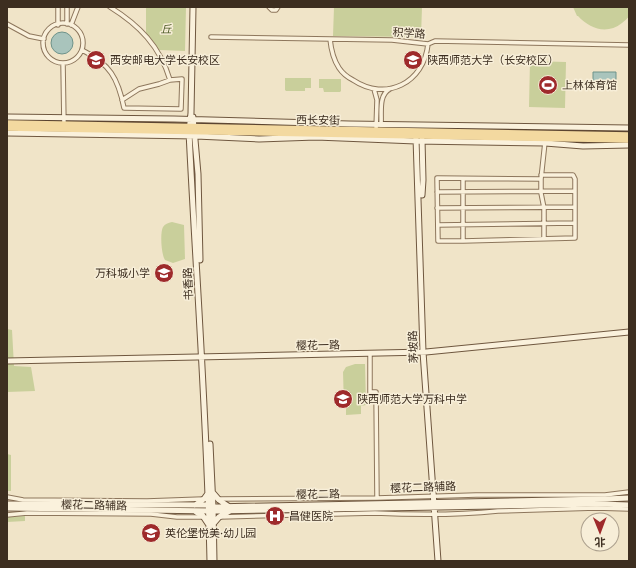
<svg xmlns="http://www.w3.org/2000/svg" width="636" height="568" font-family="'Libre Baskerville','Noto Sans SC',serif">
<rect width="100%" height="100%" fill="#f0e4c8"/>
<path fill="#c9cf9b" d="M146 7H186L185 51 160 50 156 49 146 34Z
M334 7H422L421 37 333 36Z
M573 7H629V17C627 18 625 21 622 23 607 35 590 29 578 16H577Z
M530 61 566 62 565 108 529 107Z
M285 78H311V88H305V91H286L285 90Z
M319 79H341V91L340 92H324L323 88H319Z
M172 222 184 225 185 259 173 263 165 260C161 254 160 232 163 227 165 224 168 223 172 222Z
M7 329 12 330 14 366 31 367 35 391 7 392Z
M355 364H365L366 405 361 406V414L346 415V406H344L343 372 346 367Z
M7 454 11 455V491H7Z
M25 516V521L7 522V517Z"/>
<path fill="#a9c4bc" stroke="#6f938a" d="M51 43a11 11 0 1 1 22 0a11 11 0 1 1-22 0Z
M593 72H616V84L593 83Z"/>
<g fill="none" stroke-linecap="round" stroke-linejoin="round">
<g stroke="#8d765c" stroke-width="5.5">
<path id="street" d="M58 7V25
M67 7V24
M110 7C139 25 160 46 170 80
M269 7 272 10H276L278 7
M43 43a20 20 0 1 1 40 0a20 20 0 1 1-40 0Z
M7 24 29 36 44 39
M71 25 78 7
M211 37 392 40 428 44 435 41 629 45
M330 39C331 49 333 59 339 68 343 74 347 77 353 80 386 102 424 83 428 44
M82 50C110 64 118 78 124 108L181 109 182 79 170 80 159 84 139 89 122 100
M63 63 64 126
M374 89 377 100 376 130
M381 125C382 113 378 95 390 89
M463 179V241L575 238V179L573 175H541
M437 192 575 191
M437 208 575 207
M438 225 575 223
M544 239V208L541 193V179L545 142
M463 241H438L437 178 541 179
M370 354V392H376L377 498
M7 497 23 500 147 501 203 499
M218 499 377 498 476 495H605L629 492
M7 515 27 513 151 514 177 517H204
M220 517 375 513C415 515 459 515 498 511L596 508 629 509"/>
</g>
<g stroke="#6f573f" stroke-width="7">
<path id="secondary" d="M193 7 191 113 189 132C196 275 207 418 210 561
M7 117 174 119 349 124 629 128
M193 117 198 174 200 260
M7 133 196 136 259 139 316 137 416 141 545 143 583 146 629 145
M416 138 423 352 438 561
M422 139 423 180 422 195
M7 361 426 352 629 332
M210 444 213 507 214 561
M213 493 219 500 228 506
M7 504 209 505 213 507 605 499 629 498
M195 505 204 499 209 492
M7 508 213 511 600 504 629 505
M196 512 203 516 209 525
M213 524 219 517 230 511"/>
</g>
<g stroke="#5b4430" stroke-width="8">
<path id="primary" d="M7 123 629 135
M7 128 629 140"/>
</g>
<use href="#street" stroke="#faf1dc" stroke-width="3.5"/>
<use href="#secondary" stroke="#faf1dc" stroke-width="5"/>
<use href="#primary" stroke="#f3d9a0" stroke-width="5.5"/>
</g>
<defs>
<g id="university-disc" transform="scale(1)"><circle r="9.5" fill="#9e2a2b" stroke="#f7eed8"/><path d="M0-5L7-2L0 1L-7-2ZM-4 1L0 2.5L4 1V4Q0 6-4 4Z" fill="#fff"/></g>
<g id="stadium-disc" transform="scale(1)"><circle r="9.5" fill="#9e2a2b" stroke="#f7eed8"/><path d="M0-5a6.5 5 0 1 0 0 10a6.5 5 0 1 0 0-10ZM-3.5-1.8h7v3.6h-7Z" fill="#fff"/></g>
<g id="school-disc" transform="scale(1)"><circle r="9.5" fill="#9e2a2b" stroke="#f7eed8"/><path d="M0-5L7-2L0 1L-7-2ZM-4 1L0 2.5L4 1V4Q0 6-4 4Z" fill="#fff"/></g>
<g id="hospital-disc" transform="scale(1)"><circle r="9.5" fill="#9e2a2b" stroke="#f7eed8"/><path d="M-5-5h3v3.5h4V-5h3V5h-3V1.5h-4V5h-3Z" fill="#fff"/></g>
</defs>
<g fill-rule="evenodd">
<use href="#university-disc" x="96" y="60"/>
<use href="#university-disc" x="413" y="60"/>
<use href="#stadium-disc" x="548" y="85"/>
<use href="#school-disc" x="164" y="273"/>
<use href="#school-disc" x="343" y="399"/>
<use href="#hospital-disc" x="275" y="516"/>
<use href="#school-disc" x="151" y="533"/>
</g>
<g text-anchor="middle" stroke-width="3" stroke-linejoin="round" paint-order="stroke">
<g font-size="11" font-style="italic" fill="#4d5a26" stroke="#f7eed8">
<text x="166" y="33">丘</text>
</g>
<g font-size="11" fill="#3d2e20" stroke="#f7eed8">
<text transform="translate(409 33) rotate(4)" y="4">积学路</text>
<text transform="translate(318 120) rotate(1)" y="4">西长安街</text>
<text transform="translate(188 284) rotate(-93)" y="4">书香路</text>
<text transform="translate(318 345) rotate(-1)" y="4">樱花一路</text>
<text transform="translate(413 347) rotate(-92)" y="4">茅坡路</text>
<text transform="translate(423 487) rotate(-2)" y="4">樱花二路辅路</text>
<text transform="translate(318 494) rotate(-1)" y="4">樱花二路</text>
<text transform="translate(94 505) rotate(1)" y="4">樱花二路辅路</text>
</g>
<g font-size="11" fill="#3d2e20" stroke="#f7eed8" text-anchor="start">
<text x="110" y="64">西安邮电大学长安校区</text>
<text x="427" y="64">陕西师范大学（长安校区）</text>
<text x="562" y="89">上林体育馆</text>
<text x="150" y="277" text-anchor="end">万科城小学</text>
<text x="357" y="403">陕西师范大学万科中学</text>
<text x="289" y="520">昌健医院</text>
<text x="165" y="537">英伦堡悦美·幼儿园</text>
</g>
</g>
<rect width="636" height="568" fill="none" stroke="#3d2e20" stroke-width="16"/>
<g transform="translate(600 532) rotate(179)"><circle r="19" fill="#f7eed8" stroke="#ada18e"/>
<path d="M0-3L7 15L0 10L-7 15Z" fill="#9e2a2b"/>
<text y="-6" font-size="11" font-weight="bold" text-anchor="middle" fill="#3d2e20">北</text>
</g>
</svg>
